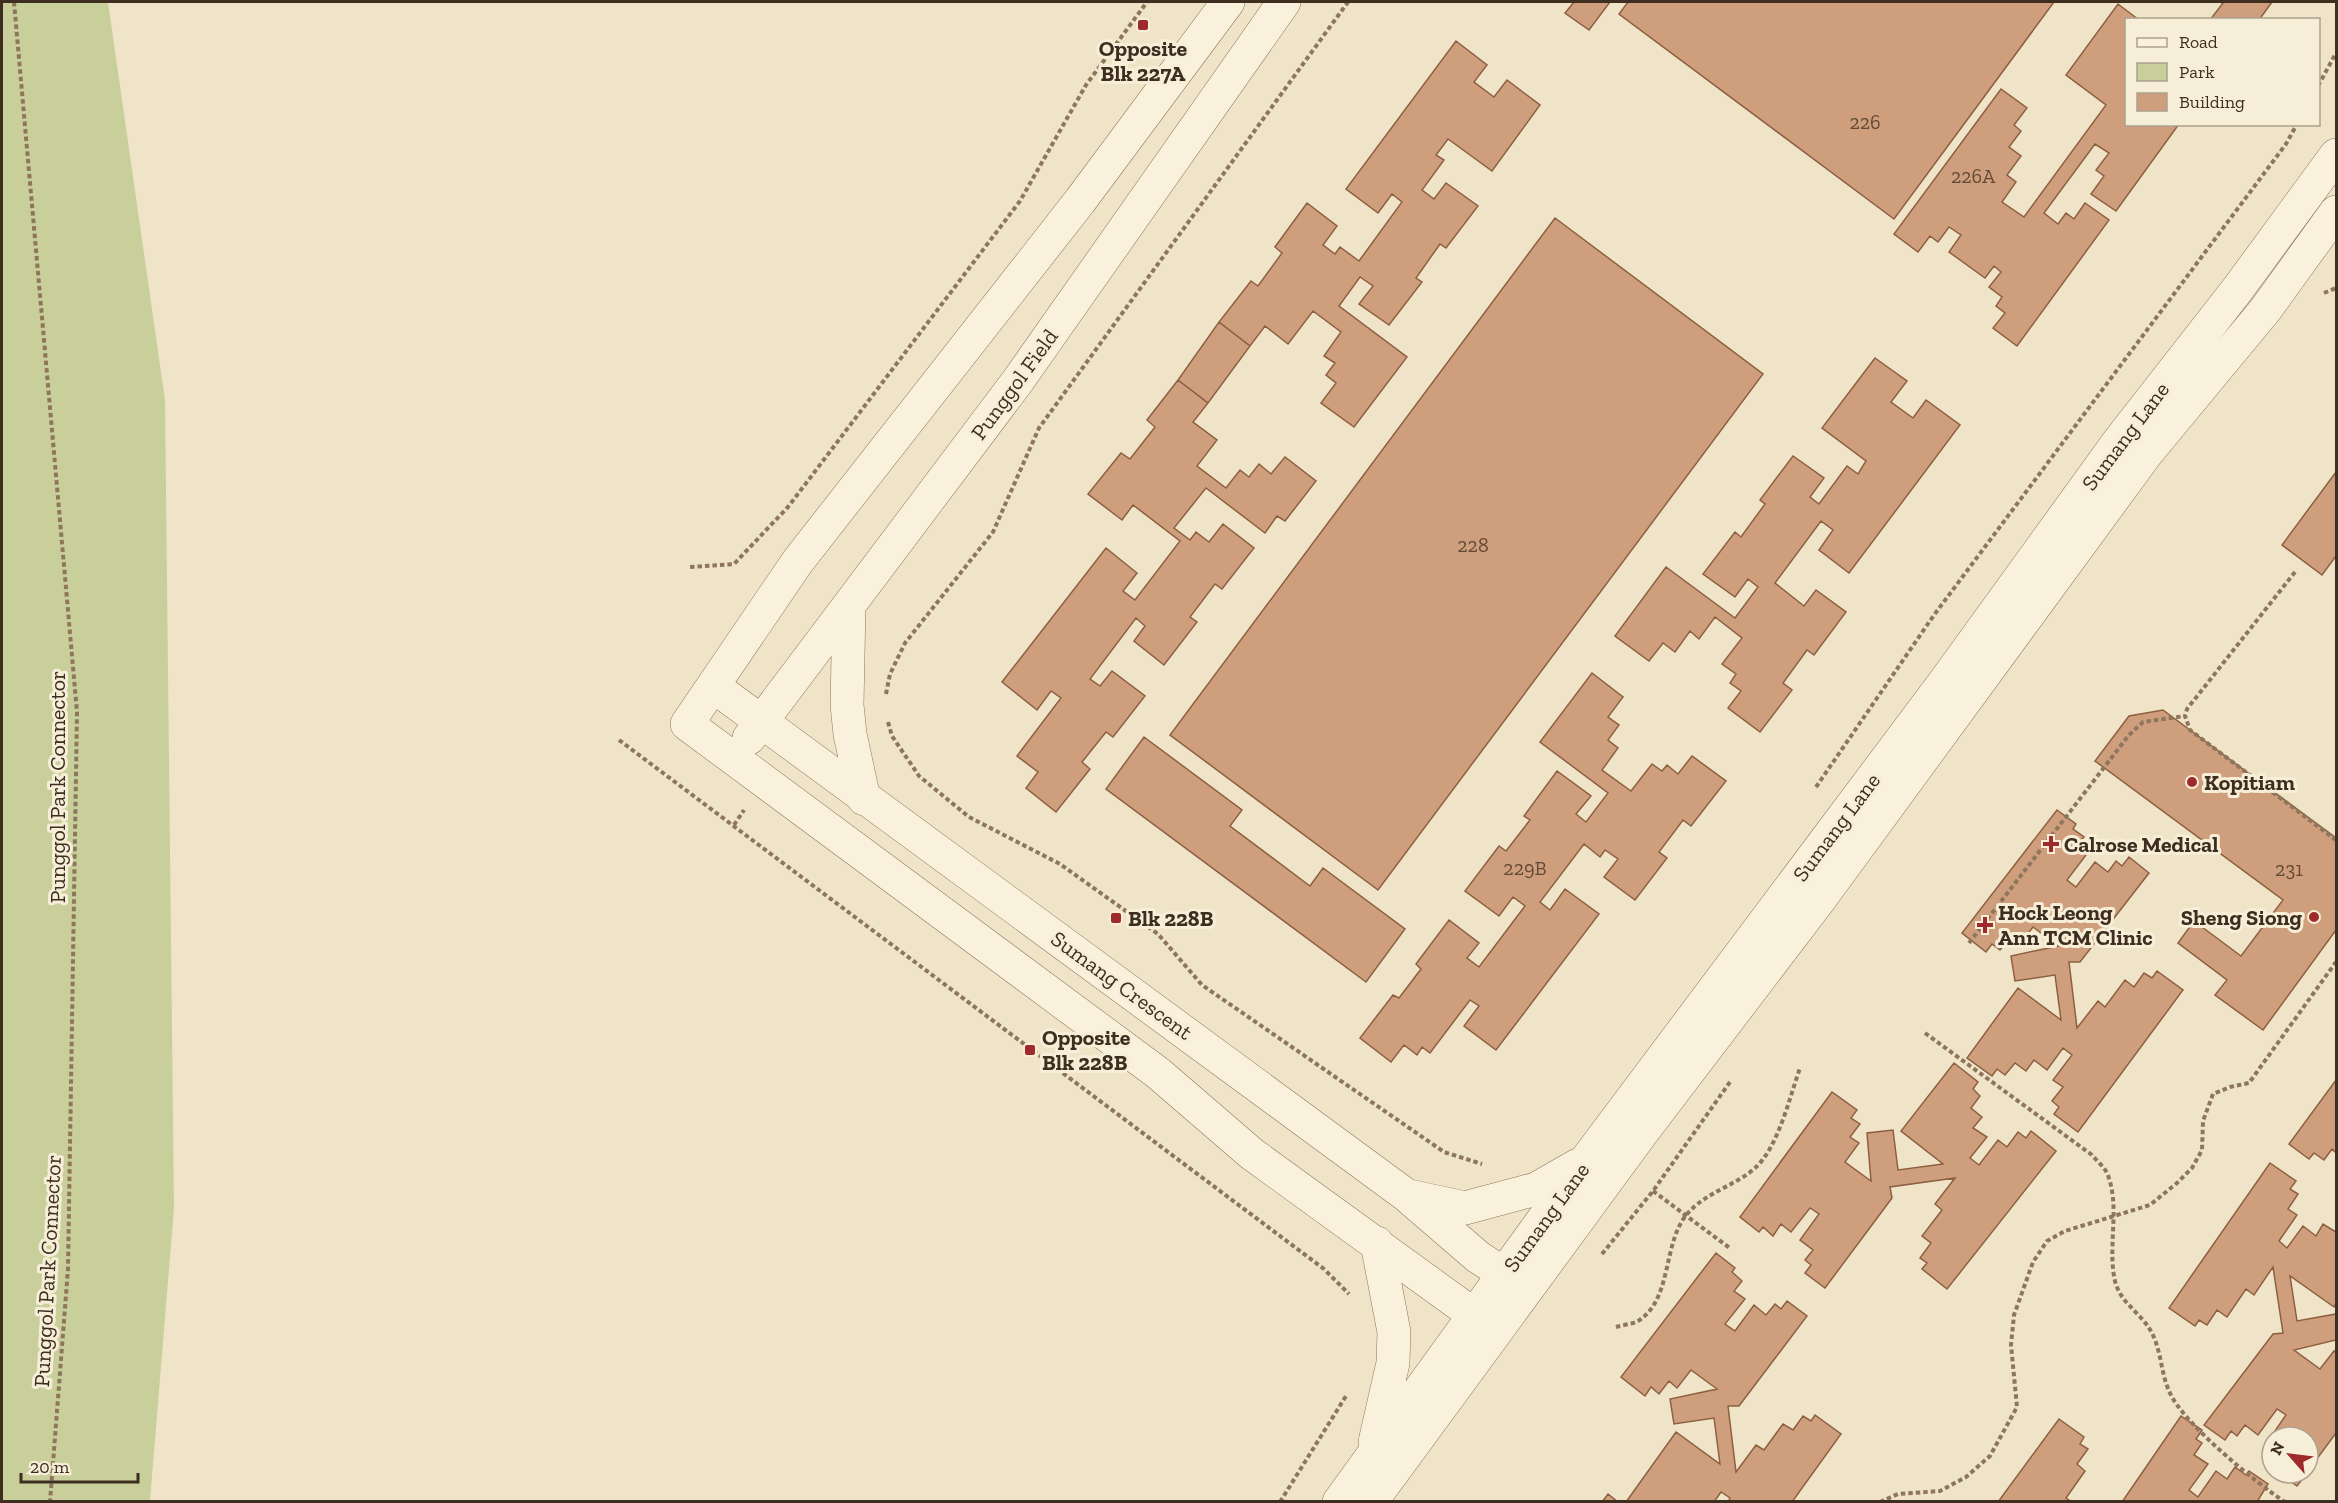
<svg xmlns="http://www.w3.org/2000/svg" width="2338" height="1503" font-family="'Zilla Slab',serif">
<rect width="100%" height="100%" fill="#f0e4c8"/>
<path fill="#c9cf9b" d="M2 2H108L165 400 174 1208 150 1501H2Z"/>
<path fill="#cf9f7d" stroke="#8d5f41" stroke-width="1.5" d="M1574 2H1610L1589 30 1565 13Z
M1628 2H2054L1894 219 1619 14Z
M2220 2H2272L2259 20H2210L2223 3Z
M2118 4 2139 20H2126V124H2179L2116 211 2091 194 2104 176 2096 170 2109 153 2095 144 2044 213 2058 224 2066 213 2074 219 2085 203 2109 220 2017 346 1993 328 2005 313 1996 306 2002 297 1989 287 2001 272 1994 266 1985 278 1949 252 1961 235 1949 227 1938 242 1930 236 1918 252 1894 234 2001 89 2027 108 2014 125 2021 131 2009 147 2021 156 2007 175 2016 182 2002 202 2024 217 2106 105 2066 75Z
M1456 41 1487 65 1474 82 1494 97 1507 80 1540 105 1492 171 1448 139 1436 155 1444 160 1422 190 1434 199 1446 183 1478 206 1446 248 1440 244 1416 278 1422 282 1389 325 1359 304 1373 286 1360 277 1339 306 1407 357 1354 427 1321 403 1336 383 1326 375 1335 363 1324 356 1341 332 1313 311 1288 344 1265 326 1250 346 1219 322 1251 281 1258 286 1282 253 1275 247 1307 203 1337 226 1323 245 1335 254 1340 247 1359 261 1402 202 1392 194 1378 213 1346 189Z
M1555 218 1763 374 1378 890 1170 735Z
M1219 322 1250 346 1208 403 1178 380Z
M1875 358 1907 381 1891 402 1913 418 1926 400 1960 425 1849 573 1819 550 1833 530 1821 521 1775 583 1804 606 1816 590 1846 612 1814 655 1807 650 1783 683 1792 690 1760 732 1728 708 1741 691 1730 683 1736 674 1722 664 1742 638 1715 617 1699 639 1690 631 1675 652 1663 643 1649 661 1615 636 1666 567 1735 618 1758 587 1748 579 1735 597 1703 574 1735 532 1741 537 1765 504 1760 500 1793 456 1824 478 1810 497 1819 504 1847 466 1858 474 1866 461 1822 428Z
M1178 380 1208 403 1193 422 1217 440 1197 466 1226 488 1240 470 1249 477 1259 464 1271 474 1285 457 1316 481 1285 521 1277 516 1265 533 1206 488 1174 528 1190 540 1196 532 1209 542 1223 524 1254 548 1222 589 1215 584 1190 617 1197 622 1164 665 1134 641 1145 626 1136 618 1090 679 1100 686 1112 671 1145 696 1113 737 1106 732 1082 762 1090 769 1056 812 1026 788 1038 772 1017 756 1061 698 1051 691 1037 710 1002 682 1106 548 1137 573 1123 591 1135 600 1180 541 1133 505 1122 520 1088 494 1121 453 1130 459 1155 427 1147 420Z
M2336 472V556L2322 575 2282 545Z
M1592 673 1623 697 1608 717 1619 725 1608 740 1618 748 1602 770 1631 791 1652 764 1662 771 1667 765 1678 774 1692 756 1726 781 1691 826 1683 820 1659 852 1667 858 1635 900 1604 877 1618 859 1605 850 1600 857 1584 844 1540 902 1550 910 1565 889 1599 914 1496 1050 1464 1026 1479 1006 1470 1000 1430 1053 1422 1047 1417 1055 1404 1045 1391 1062 1360 1038 1393 995 1399 998 1421 969 1416 964 1449 920 1479 943 1467 958 1479 967 1525 906 1513 897 1499 916 1465 891 1499 846 1506 851 1530 820 1524 816 1557 771 1591 796 1576 814 1586 822 1608 793 1540 742Z
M2163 710 2336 838V930L2263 1030 2215 995 2227 980 2178 943 2194 921 2241 956 2283 900 2095 761 2129 716Z
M1144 737 1242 810 1230 826 1310 886 1323 868 1405 929 1366 982 1106 789Z
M2057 810 2076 824 2073 829 2084 837 2075 848 2086 855 2067 880 2076 887 2095 862 2108 872 2116 861 2122 866 2129 857 2149 873 2080 962H2069L2077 1028 2098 1001 2105 1007 2125 980 2134 987 2144 973 2152 978 2157 971 2183 990 2078 1132 2054 1114 2059 1107 2052 1101 2063 1087 2053 1080 2072 1055 2063 1048 2047 1070 2034 1060 2026 1071 2015 1063 2005 1075 1997 1069 1992 1076 1967 1058 2018 988 2061 1020 2055 975 2015 981 2011 956 2058 946 2033 927 2019 945 2010 938 2000 950 1992 944 1986 952 1962 933Z
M1954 1063 1978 1082 1973 1089 1980 1096 1971 1108 1982 1117 1973 1128 1987 1137 1970 1158 1979 1165 1998 1140 2007 1147 2018 1132 2026 1138 2031 1131 2056 1151 1947 1289 1922 1269 1927 1263 1920 1258 1931 1243 1922 1236 1942 1210 1935 1204 1955 1178 1890 1187 1892 1198 1825 1288 1805 1273 1811 1265 1805 1260 1813 1250 1800 1240 1819 1214 1810 1208 1791 1232 1781 1224 1773 1236 1763 1227 1759 1232 1740 1217 1832 1092 1857 1110 1851 1118 1860 1124 1850 1137 1859 1143 1845 1162 1871 1181 1867 1133 1893 1130 1898 1170 1943 1164 1901 1131Z
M2336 1080V1153L2332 1149 2324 1160 2314 1153 2309 1159 2289 1144Z
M2270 1163 2296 1181 2290 1189 2298 1194 2288 1209 2297 1215 2279 1241 2287 1248 2303 1226 2316 1236 2323 1224 2336 1232V1303L2334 1307 2290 1276 2297 1321 2336 1314V1340L2294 1350 2320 1369 2334 1351 2336 1353V1433L2308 1471V1437H2272V1444L2268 1441 2286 1415 2277 1409 2258 1435 2245 1425 2237 1436 2231 1431 2225 1440 2204 1425 2273 1334 2283 1333 2273 1267 2254 1295 2246 1289 2227 1317 2217 1310 2207 1325 2199 1320 2195 1326 2169 1308Z
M1716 1253 1735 1268 1732 1272 1742 1281 1734 1291 1745 1299 1725 1324 1735 1331 1754 1305 1766 1315 1775 1304 1781 1309 1787 1301 1807 1316 1739 1406H1728L1736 1472 1756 1445 1764 1450 1783 1424 1793 1430 1803 1416 1811 1421 1815 1415 1841 1434 1792 1502H1728L1730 1498 1721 1492 1714 1502H1626L1676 1432 1720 1464 1714 1418 1674 1424 1670 1399 1717 1389 1691 1370 1677 1388 1669 1381 1659 1394 1651 1387 1645 1396 1621 1377Z
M2181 1416 2202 1430 2196 1439 2202 1443 2194 1455 2208 1464 2189 1490 2198 1497 2216 1471 2227 1479 2235 1467 2246 1475 2249 1471 2268 1484 2257 1502H2122Z
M2059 1419 2084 1437 2080 1444 2088 1449 2077 1464 2085 1471 2066 1498 2072 1502H1998Z
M2279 1473H2307L2297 1486Z
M1608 1494 1618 1502H1602Z"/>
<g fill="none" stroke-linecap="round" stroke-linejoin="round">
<g stroke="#8d765c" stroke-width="34">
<path id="minor" d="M1228 2 1080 201 798 561 687 724 1158 1073 1252 1154 1496 1331
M849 606 847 705 850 734 864 799
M713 686 1406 1195 1478 1257 1521 1285
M749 738 1017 382 1284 2
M1409 1196 1465 1208 1536 1189 1578 1165
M1375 1442 1393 1363 1394 1332 1377 1243
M1339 1502 1587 1159 1946 680 2119 441 2237 290 2336 155
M1371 1502 1641 1134 1820 899 2146 454 2266 309 2336 212"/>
</g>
<path stroke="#8d765c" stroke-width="4" stroke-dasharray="4.5 3" stroke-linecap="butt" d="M14 2 77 712 68 1269 50 1502
M2318 86 2336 53
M2324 293 2336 288
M690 567 734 564 788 507 1020 201 1086 85 1147 2
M2295 572 2187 709 2185 716 2190 730 2336 840
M886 694 890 674 905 643 993 532 1039 428 1348 2
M888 722 892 736 919 776 969 817 1060 864 1158 934 1202 985 1444 1152 1482 1164
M619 740 1324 1269 1349 1294
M1816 787 1934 615 2286 144 2297 124
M734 825 744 810
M1969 943 2129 735 2143 722 2185 716
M1925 1033 2092 1155C2097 1161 2104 1167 2107 1173 2121 1206 2107 1246 2115 1281 2120 1302 2139 1312 2149 1328 2162 1348 2160 1373 2170 1393 2183 1423 2256 1483 2285 1502
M1653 1191 1731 1249
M1602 1254 1653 1191 1730 1082
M1616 1327C1623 1325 1632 1324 1638 1321 1673 1299 1662 1244 1687 1214 1706 1192 1735 1186 1755 1168 1778 1148 1790 1096 1800 1068
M1280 1502 1346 1396
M1880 1502 1898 1494 1940 1491 1966 1477 1990 1456 2017 1407 2011 1345 2014 1315 2033 1262 2047 1241 2065 1231 2150 1205 2177 1183 2192 1168 2202 1150 2203 1121 2213 1094 2230 1087 2249 1083 2336 962"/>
<use href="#minor" stroke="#faf1dc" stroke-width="33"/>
</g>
<g fill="#9e2a2b" stroke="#f7eed8" stroke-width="2">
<rect x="1137" y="19" width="12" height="12" rx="3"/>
<circle cx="2192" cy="782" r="6"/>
<path d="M2048 835h6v6h6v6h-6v6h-6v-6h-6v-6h6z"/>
<circle cx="2314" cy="917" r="6"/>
<rect x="1110" y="912" width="12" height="12" rx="3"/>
<path d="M1982 916h6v6h6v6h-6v6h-6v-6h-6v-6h6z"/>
<rect x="1024" y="1044" width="12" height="12" rx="3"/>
</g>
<g text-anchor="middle" stroke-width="6" stroke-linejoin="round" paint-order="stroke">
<g font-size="20" fill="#624a37">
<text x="1865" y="129">226</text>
<text x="1973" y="183">226A</text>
<text x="1473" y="552">228</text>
<text x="1525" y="875">229B</text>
<text x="2289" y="876">231</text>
</g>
<g font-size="22" font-weight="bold" fill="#3d2e20" stroke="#f7eed8" text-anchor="start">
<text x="1143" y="56" text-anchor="middle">Opposite<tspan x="1143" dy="25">Blk 227A</tspan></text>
<text x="2204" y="790">Kopitiam</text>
<text x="2064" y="852">Calrose Medical</text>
<text x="1998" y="920">Hock Leong<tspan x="1998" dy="25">Ann TCM Clinic</tspan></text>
<text x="2302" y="925" text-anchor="end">Sheng Siong</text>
<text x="1128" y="926">Blk 228B</text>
<text x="1042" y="1045">Opposite<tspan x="1042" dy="25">Blk 228B</tspan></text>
</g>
<g font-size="22" fill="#3d2e20" stroke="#f7eed8">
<text transform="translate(1014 384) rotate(-54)" y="8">Punggol Field</text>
<text transform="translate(2125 436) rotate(-53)" y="8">Sumang Lane</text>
<text transform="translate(57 787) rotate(-90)" y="8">Punggol Park Connector</text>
<text transform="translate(1836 827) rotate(-53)" y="8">Sumang Lane</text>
<text transform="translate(1122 985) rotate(36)" y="8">Sumang Crescent</text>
<text transform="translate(1546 1217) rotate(-54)" y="8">Sumang Lane</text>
<text transform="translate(47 1271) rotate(-87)" y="8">Punggol Park Connector</text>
</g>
</g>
<rect width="2338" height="1503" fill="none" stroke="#3d2e20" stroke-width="6"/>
<rect x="2125" y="18" width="195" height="108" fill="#f7eed8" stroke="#ada18e" stroke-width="1.5"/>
<rect x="2137" y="38" width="30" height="9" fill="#faf1dc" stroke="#ada18e" stroke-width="1.5"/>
<text x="2179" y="48" font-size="18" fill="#3d2e20">Road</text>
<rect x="2137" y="63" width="30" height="18" fill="#c9cf9b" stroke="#ada18e" stroke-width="1.5"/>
<text x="2179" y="78" font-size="18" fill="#3d2e20">Park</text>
<rect x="2137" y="93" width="30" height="18" fill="#cf9f7d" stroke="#ada18e" stroke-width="1.5"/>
<text x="2179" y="108" font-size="18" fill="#3d2e20">Building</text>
<g transform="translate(2290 1455) rotate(298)"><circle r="28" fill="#f7eed8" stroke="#ada18e" stroke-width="1.5"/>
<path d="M0-4.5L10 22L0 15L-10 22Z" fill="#9e2a2b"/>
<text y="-9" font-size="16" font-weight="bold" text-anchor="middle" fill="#3d2e20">N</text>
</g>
<path d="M21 1473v9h117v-9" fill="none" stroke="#3d2e20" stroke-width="3"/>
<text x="30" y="1473" font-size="18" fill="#3d2e20" stroke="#f7eed8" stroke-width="4.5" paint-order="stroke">20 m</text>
</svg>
